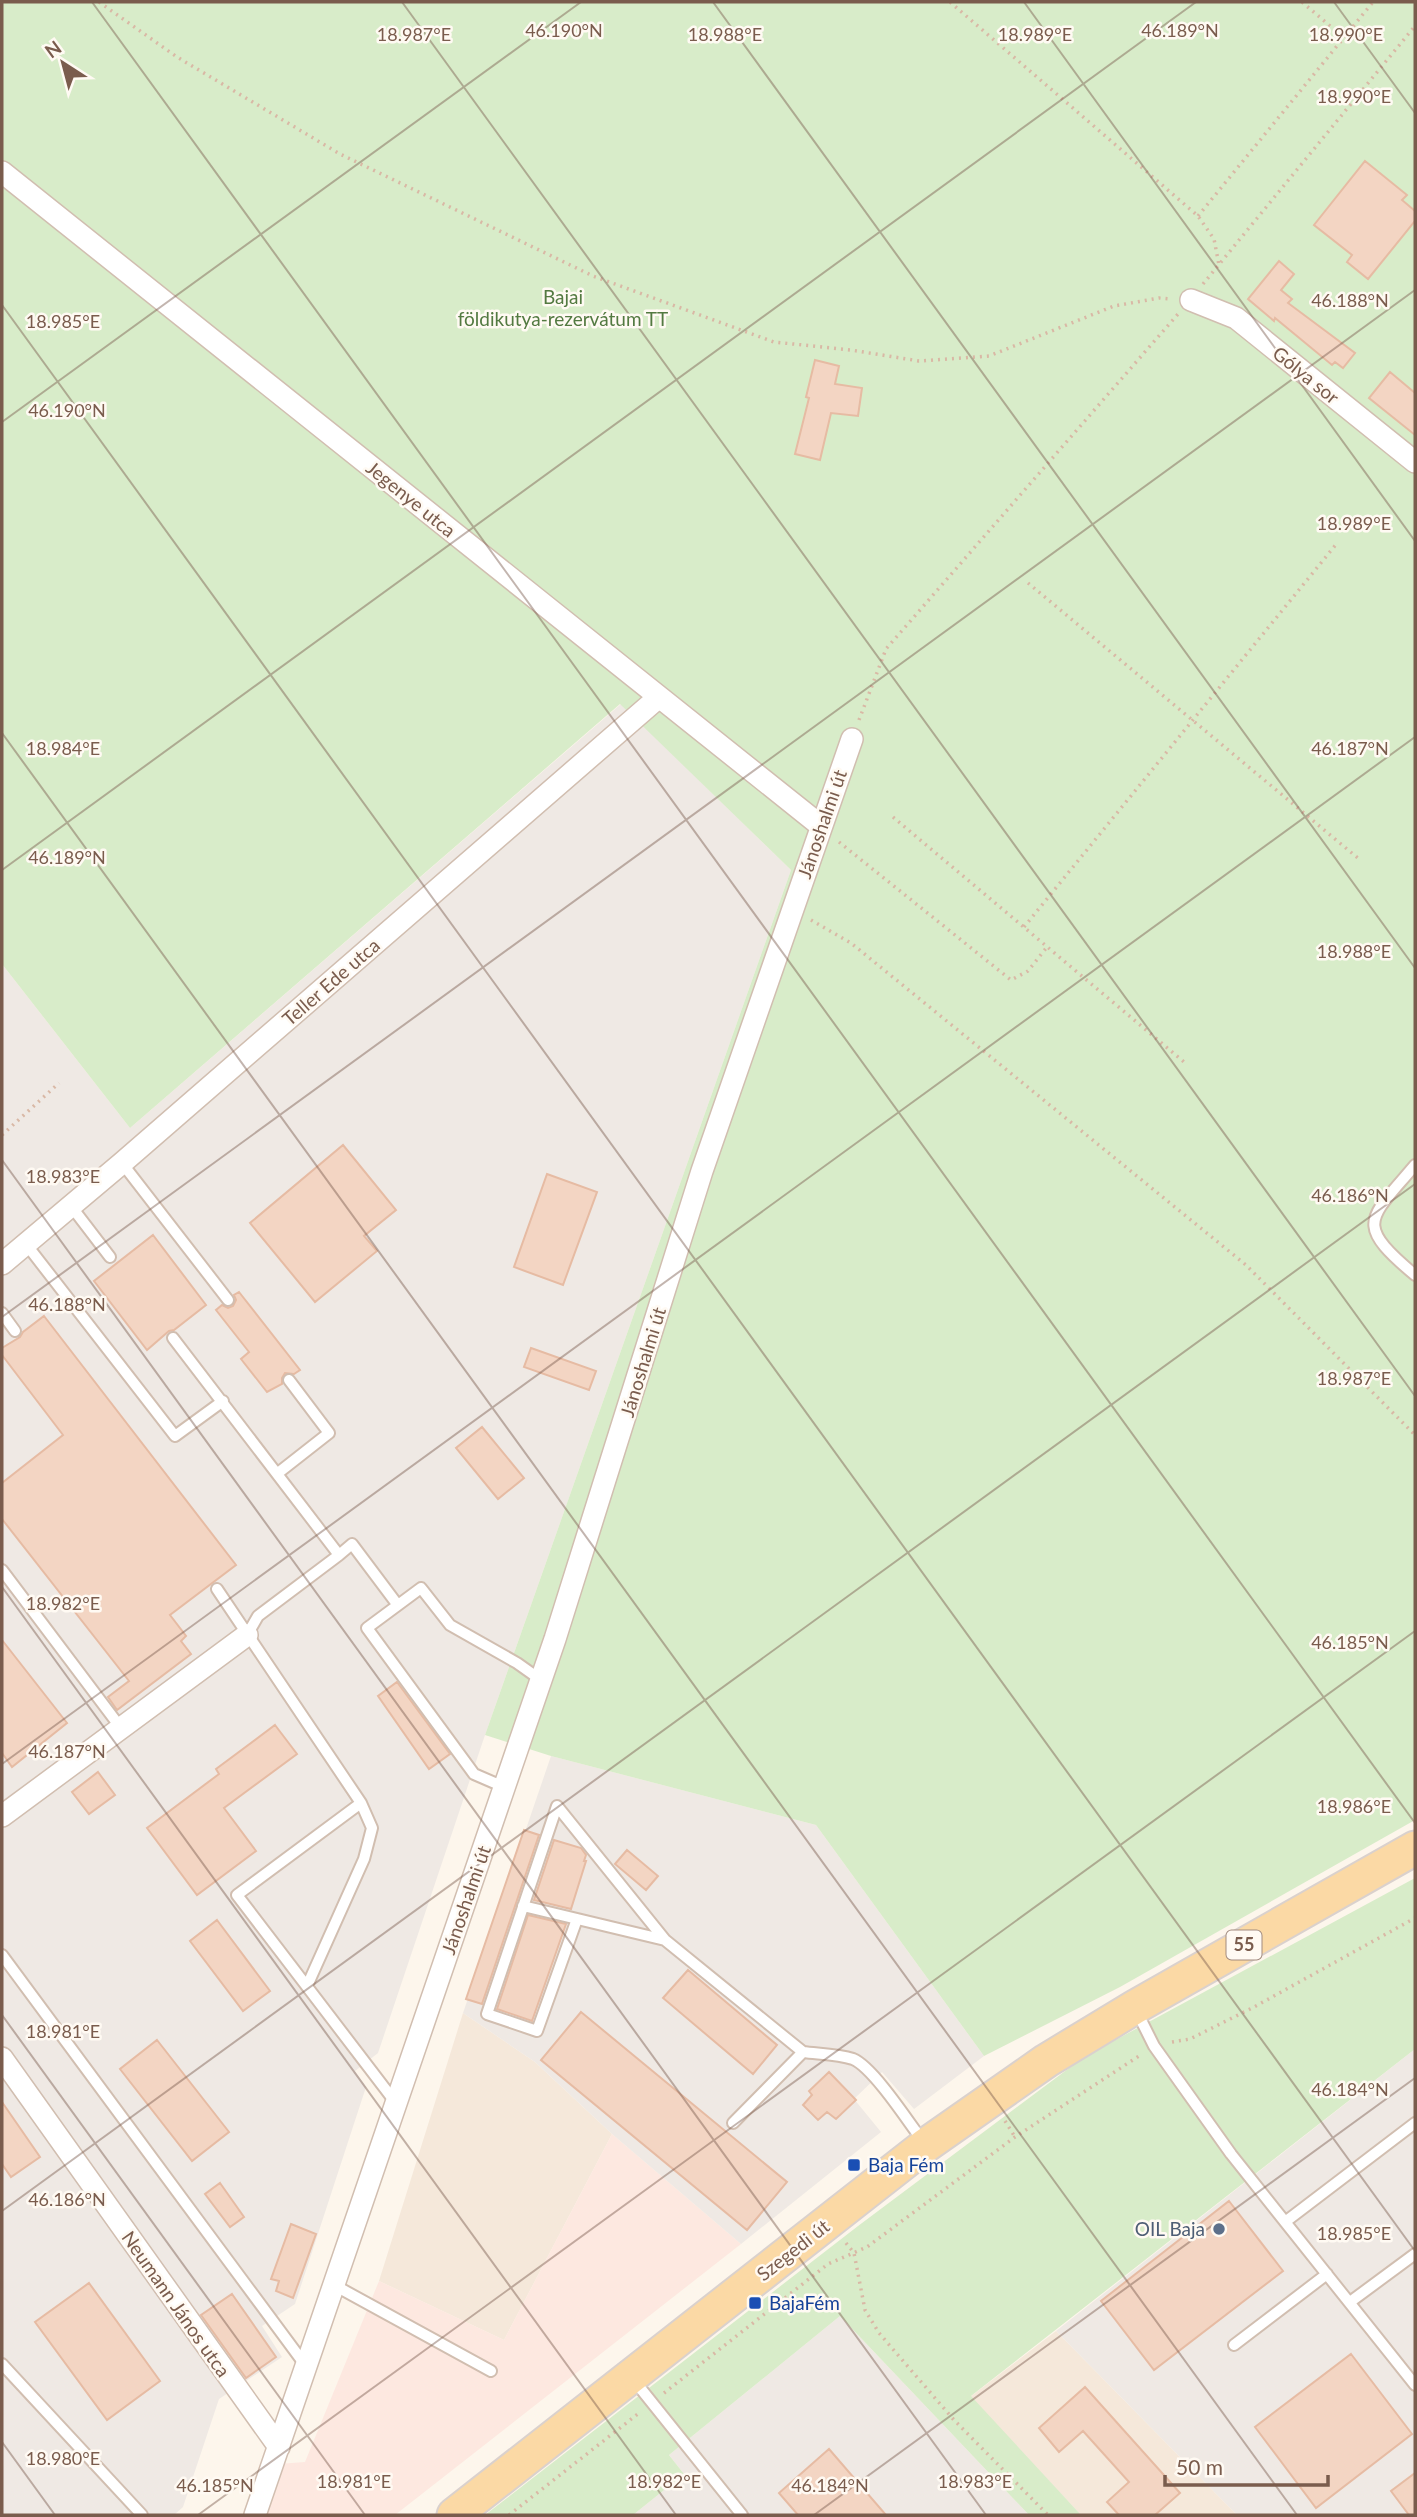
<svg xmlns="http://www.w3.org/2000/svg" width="1417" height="2517" font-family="Lato,sans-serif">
<rect width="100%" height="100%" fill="#fdf6ec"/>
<path fill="#f5e8da" d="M463 2013 535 2062 612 2134 504 2340 379 2281Z
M1056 2331 1237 2515H1081L970 2397Z"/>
<path fill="#fde8e0" d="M612 2134 741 2244 395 2515H261L278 2464 305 2462 379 2281 504 2340Z"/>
<path fill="#efe9e4" d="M621 704 791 870 485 1735 378 2053 355 2071 366 2087 295 2304 262 2326 282 2357 219 2399 183 2507 174 2515H2V964L130 1128Z
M551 1756 816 1825 984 2056 914 2109 882 2072 854 2099 881 2132 741 2244 612 2134 535 2062 463 2013Z
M1415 2049V2515H1237L1056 2331Z
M840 2316 1029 2515H633L684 2474 669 2455Z"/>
<path fill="#d8ecc9" d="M2 2H1415V1820L1120 1987 984 2056 816 1825 551 1756 485 1735 791 870 620 704 130 1128 2 964Z
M1415 1878V2049L971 2396 1081 2515H1029L840 2316 669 2455 684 2474 633 2515H485L858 2226 1084 2057Z"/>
<path fill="#f3d5c3" stroke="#e6bba3" stroke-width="2" d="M1365 161 1407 195 1402 200 1415 211V221L1368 279 1347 262 1352 255 1314 225Z
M1279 261 1294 274 1281 290 1292 299 1288 303 1355 353 1343 368 1335 362 1332 365 1275 318 1274 321 1248 299Z
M815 360 839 366 835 384 862 388 858 416 831 413 820 460 795 454 809 398 806 397Z
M1390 372 1415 393V435L1369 398Z
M343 1145 396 1210 364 1236 377 1251 315 1302 250 1223Z
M547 1174 597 1192 563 1285 514 1267Z
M153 1235 206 1305 174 1330 169 1331 147 1350 94 1281Z
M239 1292 300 1370 294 1374 285 1373 282 1378V1384L267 1392 241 1359 249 1352 216 1310 222 1305 228 1308 233 1306 236 1300 234 1295Z
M44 1316 236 1565 170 1615 186 1636 181 1641 191 1654 117 1710 108 1697 129 1681 2 1519V1483L63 1435 2 1355V1348L20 1337 23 1332Z
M531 1348 596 1371 589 1390 524 1367Z
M482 1427 524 1478 498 1499 456 1448Z
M2 1640 67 1723 12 1767 2 1753Z
M397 1682 450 1754 429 1769 378 1696Z
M275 1725 297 1754 224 1808 256 1851 197 1895 147 1828 219 1774 216 1769Z
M98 1772 115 1795 89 1814 72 1792Z
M524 1830 539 1835 482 2004 466 1999Z
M554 1840 581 1848 586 1855 584 1861H586L571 1909 534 1900Z
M627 1850 658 1876 646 1890 615 1864Z
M528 1915 566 1924 532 2021 497 2009Z
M217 1920 270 1991 243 2011 190 1941Z
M688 1970 777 2045 753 2074 663 1998Z
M581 2012 787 2182 747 2230 541 2060Z
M157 2040 229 2132 192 2161 120 2069Z
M829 2072 856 2100 836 2119 827 2112 818 2120 803 2105 812 2095 809 2091Z
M2 2102 40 2157 11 2177 2 2164Z
M220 2183 244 2217 230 2227 205 2194Z
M1229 2201 1283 2271 1154 2370 1101 2301Z
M291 2224 316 2234 293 2298 276 2291 279 2281 271 2279Z
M89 2283 160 2381 107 2420 35 2322Z
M232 2294 276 2357 246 2378 201 2315Z
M1351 2354 1412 2434 1316 2508 1255 2427Z
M1085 2387 1180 2493 1155 2515H1119L1107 2502 1129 2482 1083 2431 1059 2452 1039 2428Z
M829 2449 886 2515H798L779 2493Z
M1415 2473V2515H1409L1391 2491Z"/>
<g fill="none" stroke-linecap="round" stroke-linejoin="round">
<g stroke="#d1beb0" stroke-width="14">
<path id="lane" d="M122 1163 228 1300
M1415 1165C1369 1220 1353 1223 1415 1275
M71 1206 110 1257
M26 1244 175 1436 223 1401
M2 1313 15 1331
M173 1338 339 1555 258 1616 247 1635
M278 1473 329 1433 289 1380
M339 1555 352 1544 397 1604
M2 1570 121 1728
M217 1589 361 1803 237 1895 396 2103
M504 1787 474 1774 367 1628 421 1588 450 1625 517 1663 541 1680
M523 1906 665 1940 803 2052
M577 1919 537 2031 487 2014 557 1806 665 1940
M2 1955 306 2366
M307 1986 364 1859 372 1828 361 1803
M1136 2010 1154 2046 1231 2154 1415 2385
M733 2123 803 2052C819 2054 838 2054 853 2059 873 2067 910 2124 924 2143
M1285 2222 1415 2123
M334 2285 491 2371
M1350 2302 1415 2254
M1234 2345 1327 2274
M2 2364 142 2515
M633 2379 742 2515"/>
</g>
<g stroke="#d1beb0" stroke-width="24">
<path id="street" d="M2 172 821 826
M1191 300 1236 318 1415 462
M2 1264 122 1163 659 697
M2 1816 247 1635
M2 2058 279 2447
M255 2515 555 1639 702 1171 852 739"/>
</g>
<g stroke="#dad1cd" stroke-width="37">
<path id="primary" d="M454 2515 926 2145 1046 2061 1135 2007 1415 1848"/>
</g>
<path stroke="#d9b8a5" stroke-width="3.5" stroke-dasharray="2 5" stroke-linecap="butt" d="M99 2 177 57 340 154 593 276 774 342 851 350 919 361 989 356 1114 306 1159 298 1171 299
M950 2 1198 216 1214 239 1219 265
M1302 2 1343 37
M1198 216 1373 2
M1203 284 1415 26
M1028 583 1359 859
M859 720 886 649 1178 314
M893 817 1184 1062
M839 842 1011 980 1028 971 1047 947
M811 920 851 943 1246 1265 1415 1435
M1024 927 1338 542
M2 1135 59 1083
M1172 2042 1190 2039 1254 2007 1415 1918
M1005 2121 1015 2137
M846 2243 854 2253 865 2310 879 2333 954 2420 1048 2515
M664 2393 828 2264 867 2247 1015 2137 1142 2054
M509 2515 639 2413"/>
<use href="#lane" stroke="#fff" stroke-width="10"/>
<use href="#street" stroke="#fff" stroke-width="21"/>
<use href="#primary" stroke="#fbd9a5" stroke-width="33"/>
</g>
<path fill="none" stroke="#7a5c4d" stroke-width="2" stroke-opacity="0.45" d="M92 2 1415 1823M402 2 1415 1396M713 2 1415 968M1024 2 1415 541M1334 2 1415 113M2 305 1415 2251M2 422 581 2M2 733 1297 2515M2 870 1196 2M2 1160 986 2515M2 1317 1415 290M2 1587 676 2515M2 1764 1415 737M2 2015 365 2515M2 2211 1415 1184M2 2442 55 2515M198 2515 1415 1631M814 2515 1415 2078"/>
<g fill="#1a4fb4" stroke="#fffaf3" stroke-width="2.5">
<rect x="847" y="2158" width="14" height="14" rx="3.5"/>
<rect x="748" y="2296" width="14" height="14" rx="3.5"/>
</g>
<circle fill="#5c6f8a" stroke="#fffaf3" stroke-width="2.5" cx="1219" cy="2229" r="7"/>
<g text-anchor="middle" stroke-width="5" stroke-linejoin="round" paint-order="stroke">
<rect fill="#fffaf3" stroke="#a28b7f" stroke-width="2" x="1226.5" y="1930.5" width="35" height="29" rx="5"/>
<g font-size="18" font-weight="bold" fill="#7a5c4d">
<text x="1244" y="1951">55</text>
</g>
<g font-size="19" fill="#537a41" stroke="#fffaf3">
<text x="563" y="304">Bajai<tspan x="563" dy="22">földikutya-rezervátum TT</tspan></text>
</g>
<g font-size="19" fill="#7a5c4d" stroke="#fffaf3">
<text transform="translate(1306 375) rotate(39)" y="7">Gólya sor</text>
<text transform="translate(411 499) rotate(39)" y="7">Jegenye utca</text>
<text transform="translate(822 824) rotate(-71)" y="7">Jánoshalmi út</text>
<text transform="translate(331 982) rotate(-41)" y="7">Teller Ede utca</text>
<text transform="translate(643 1362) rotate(-73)" y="7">Jánoshalmi út</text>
<text transform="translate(466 1900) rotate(-71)" y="7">Jánoshalmi út</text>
<text transform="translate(793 2250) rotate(-38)" y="7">Szegedi út</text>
<text transform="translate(176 2304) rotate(55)" y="7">Neumann János utca</text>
</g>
<g font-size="19" fill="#164399" stroke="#fffaf3" text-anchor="start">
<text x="868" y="2172">Baja Fém</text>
<text x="769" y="2310">BajaFém</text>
</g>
<g font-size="19" fill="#4e5e75" stroke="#fffaf3" text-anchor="end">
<text x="1205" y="2236">OIL Baja</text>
</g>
</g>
<g font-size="18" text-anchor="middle" fill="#7a5c4d" stroke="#fffaf3" stroke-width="5" stroke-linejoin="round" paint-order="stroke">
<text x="564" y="37">46.190°N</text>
<text x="1180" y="37">46.189°N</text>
<text x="414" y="41">18.987°E</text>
<text x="725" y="41">18.988°E</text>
<text x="1035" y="41">18.989°E</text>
<text x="1346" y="41">18.990°E</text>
<text x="1354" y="103">18.990°E</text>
<text x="1350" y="307">46.188°N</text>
<text x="63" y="328">18.985°E</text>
<text x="67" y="417">46.190°N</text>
<text x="1354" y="530">18.989°E</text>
<text x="1350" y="755">46.187°N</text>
<text x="63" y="755">18.984°E</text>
<text x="67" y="864">46.189°N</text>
<text x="1354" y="958">18.988°E</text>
<text x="63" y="1183">18.983°E</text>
<text x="1350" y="1202">46.186°N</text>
<text x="67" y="1311">46.188°N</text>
<text x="1354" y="1385">18.987°E</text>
<text x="63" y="1610">18.982°E</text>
<text x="1350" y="1649">46.185°N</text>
<text x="67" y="1758">46.187°N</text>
<text x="1354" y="1813">18.986°E</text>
<text x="63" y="2038">18.981°E</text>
<text x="1350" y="2096">46.184°N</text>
<text x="67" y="2206">46.186°N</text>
<text x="1354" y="2240">18.985°E</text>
<text x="63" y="2465">18.980°E</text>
<text x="354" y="2488">18.981°E</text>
<text x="664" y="2488">18.982°E</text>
<text x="975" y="2488">18.983°E</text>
<text x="215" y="2492">46.185°N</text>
<text x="830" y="2492">46.184°N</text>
</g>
<rect width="1417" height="2517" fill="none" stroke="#7a5c4d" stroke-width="7"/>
<g transform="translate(63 63) rotate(324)" stroke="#fffaf3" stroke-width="5" paint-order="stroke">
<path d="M0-5L12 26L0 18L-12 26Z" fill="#7a5c4d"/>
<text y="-10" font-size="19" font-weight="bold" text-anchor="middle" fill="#7a5c4d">N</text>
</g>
<path d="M1165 2475v10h163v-10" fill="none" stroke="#7a5c4d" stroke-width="3.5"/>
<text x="1176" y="2475" font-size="21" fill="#7a5c4d" stroke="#fffaf3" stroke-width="5" paint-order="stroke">50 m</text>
</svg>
